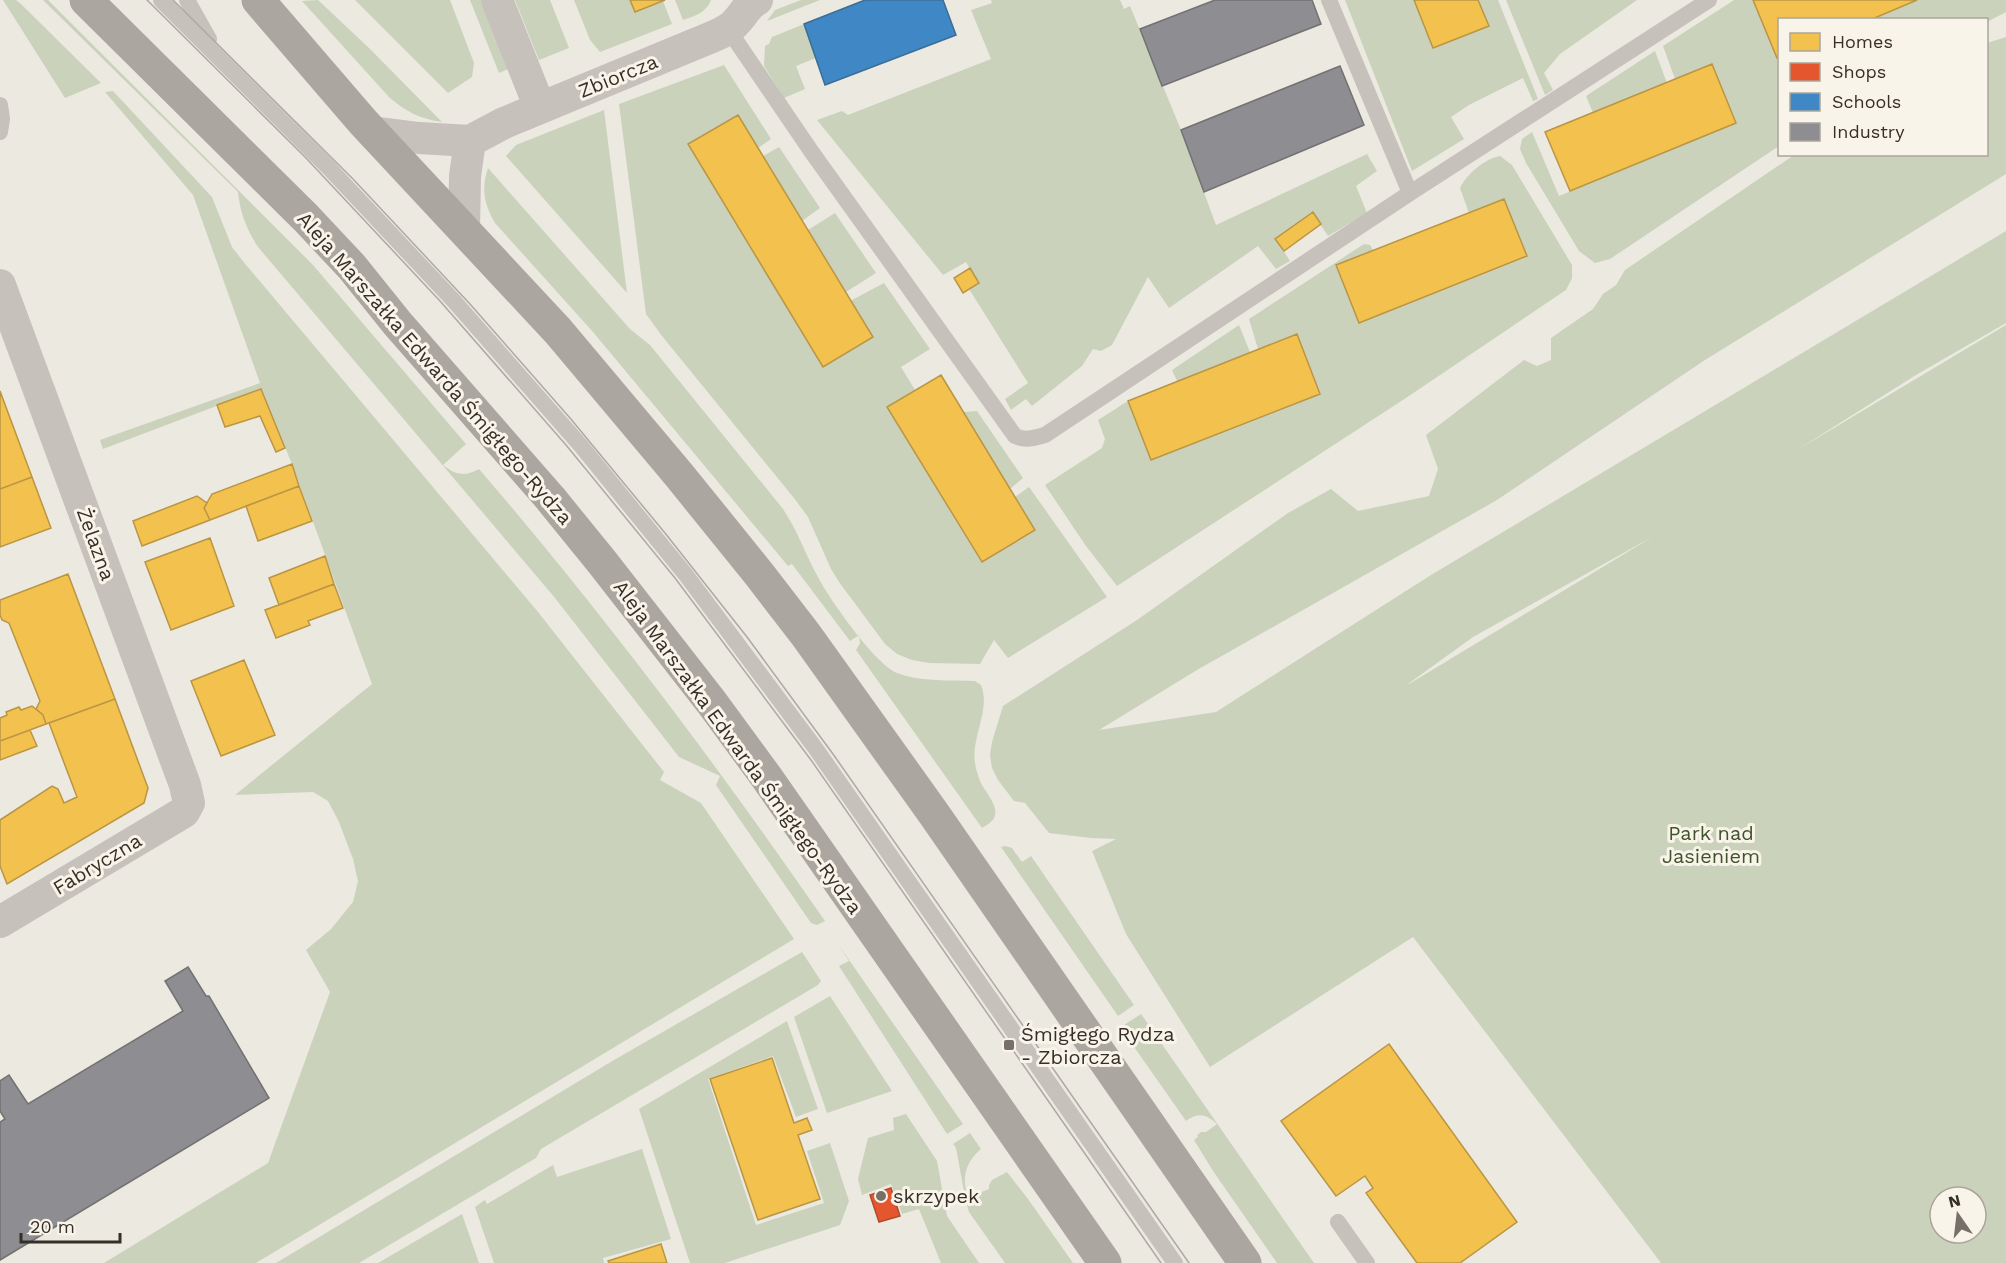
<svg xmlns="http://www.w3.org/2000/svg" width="2006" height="1263" font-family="'Work Sans',sans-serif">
<rect width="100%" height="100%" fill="#ece9e1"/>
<path fill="#cad2bc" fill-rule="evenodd" d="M3 0H16L21 4 101 83 65 98Z
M43 0H48L313 265 466 444 443 465C456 475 464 477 479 469 603 613 717 765 825 921L817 925 811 923 716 785 720 776 679 757 555 598 258 247C247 230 240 213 238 192Z
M318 0 369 48 442 122C420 119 405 111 389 97L302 1Z
M355 0H450L474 63 472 77 448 93Z
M470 0H482L508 69 499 73Z
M515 0H550L569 48 539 60Z
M574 0H630L635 12 663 1 672 24 600 52 590 40Z
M675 0H711C706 13 695 16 683 20Z
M801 0H820L767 21 775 10Z
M991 0H1120L1124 9 1130 6 1181 130 1216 225 1367 154 1377 171 1356 186 1367 213 1328 236 1312 212 1276 239 1290 261 1276 269 1258 246 1169 308 1148 277 1112 345 1101 351 1093 349 1082 366 1032 406 1026 399 1011 410 1005 399 1028 383 969 289 978 283 966 262 943 275 817 120 842 111 848 115 991 59 971 10 992 3Z
M1345 0H1414L1433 48 1488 26 1478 0H1498L1538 99 1533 101 1523 78 1469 105 1451 117 1464 139 1412 171Z
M1506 0H1637L1560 54 1544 73 1553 90 1545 95Z
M1734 0H1753L1779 57V146L1610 259 1595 263 1579 251 1526 163 1520 149 1522 139 1532 132 1559 196 1736 123 1712 64 1675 79 1663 46Z
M1917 0H2006V12L1987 22 1986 20H1870Z
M804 24 816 58 796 66 805 89 784 98 764 66 765 46 769 44 772 37Z
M2006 37V174L1705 360 1497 500 1197 670 1099 730 1216 712 1431 575 2006 231V323L1916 375 1797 450 2006 325V1263H1661L1413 937 1210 1067 1126 934 1092 851 1116 839 1091 838 1049 833 1025 803 1014 801 998 780 992 768 990 755 992 742 1003 706 1137 620 1288 513 1331 489 1358 511 1429 496 1438 469 1426 435 1524 360 1537 366 1551 360V338L1593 309 1603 294 1616 285 1625 270 1794 155 1986 154 1987 43ZM1654 536 1409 684H1408L1473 637ZM1940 1197H1976V1233H1940Z
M1655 51 1667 83 1593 113 1586 96Z
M724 65 771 139 758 148 738 115 689 144 850 301 884 283 930 349 901 367 915 390 887 407 981 562 1035 530 1015 497 1029 487 1107 597 1008 658 994 640 980 664 929 663 912 660 897 654 885 644 839 582 831 569 808 517 794 498 662 336 646 314 619 104Z
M113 91 212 197 232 247 242 260 538 612 664 772 660 780 701 803 794 939 256 1263H104L268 1163 330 992 306 950 331 929 353 902 358 881 353 859 339 822 328 801 313 792 235 795 372 684 292 464 261 389 103 449 100 440 260 383 193 195 105 92Z
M604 110 627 293 506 156 516 145Z
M779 147 820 208 802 221 763 156Z
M1500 156 1512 165 1572 265V278L1566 290 1409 396 1117 586 1086 546 1045 485 1102 448 1105 439 1098 420 1128 401 1151 460 1320 394 1297 334 1258 349 1249 319 1364 244 1370 245 1373 250 1337 265 1360 323 1527 257 1504 199 1469 213 1460 188C1467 174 1484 159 1500 156Z
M488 168 630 329 650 345 783 509C798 531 806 556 819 579 831 601 875 664 897 673 921 682 950 680 975 681L981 685C991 710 971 737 975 763 976 770 978 775 980 781 984 791 998 804 995 815 994 821 987 825 982 828L856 650 860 643 859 635 850 641 792 564 788 566 593 332 495 223C484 204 481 189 488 168Z
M835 213 876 273 846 292 808 230Z
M1239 325 1250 352 1177 381 1172 370Z
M977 411 1023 478 1010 489 964 412Z
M1005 846 1012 848 1022 862 1031 856 1134 1005 1118 1016 1001 847Z
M838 944 963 1124 947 1134 839 966 849 961Z
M802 952 821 981 818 985 541 1149 536 1158 359 1263H276L614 1060Z
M830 996 892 1091 827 1113 794 1017Z
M1141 1014 1314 1263H1277L1213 1171 1194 1140 1198 1137 1197 1135 1201 1132H1206L1217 1124C1206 1114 1198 1112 1186 1121L1132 1044 1136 1041 1124 1025Z
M787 1021 818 1109 796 1117 773 1056 708 1079 756 1225 824 1203 807 1151 830 1143 849 1201 840 1225 725 1263H690L639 1109Z
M906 1114 937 1161 947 1216 979 1263H941L919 1209 902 1214 891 1184 862 1195 858 1179 868 1138 894 1130 893 1118Z
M970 1133 981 1149C966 1161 960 1180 969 1197L989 1189V1185L992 1180 1007 1172 1028 1199 1073 1263H1005L969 1212 966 1202 956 1148 953 1144Z
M642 1149 671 1239 603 1258 604 1263H494L475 1207 485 1200 487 1204 553 1165 557 1177Z
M462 1214 479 1263H378Z"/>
<path fill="#f2c14e" stroke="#ba9543" stroke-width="1.5" d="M630 0H665L635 12Z
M1414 0H1478L1489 26 1433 48Z
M1753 0H1917L1870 20H1780V57L1777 58Z
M1712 64 1736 123 1570 191 1545 132Z
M738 115 873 337 823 367 688 144Z
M1504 199 1527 256 1359 323 1336 265Z
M1313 212 1321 224 1284 251 1275 239Z
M970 268 979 283 963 293 954 278Z
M1297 334 1320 394 1151 460 1128 401Z
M941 375 1035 530 982 562 887 407Z
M261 389 285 448 276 452 260 416 225 427 217 405Z
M0 391 32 477 0 489Z
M292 464 299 486 210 520 204 508 212 494Z
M32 477 51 528 0 547V489Z
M299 486 312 521 258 541 246 506Z
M197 496 207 503 204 508 210 520 142 546 133 521Z
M210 538 234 606 171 630 145 562Z
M325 556 334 584 279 605 269 578Z
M68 574 115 699 46 724 43 715 36 709 40 701 9 623 2 620 0 615V600Z
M334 584 343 608 308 621 310 625 276 638 265 610Z
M244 660 275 735 221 756 191 681Z
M115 699 148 788 144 803 7 884 0 866V820L52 786 58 789 64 803 77 797 49 723Z
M32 706 43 715 46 724 0 741V718L7 715 6 712 19 707 21 710Z
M30 730 37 746 0 760V741Z
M1389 1044 1517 1222 1460 1263H1417L1366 1193 1373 1188 1365 1176 1336 1196 1281 1121Z
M772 1058 794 1123 807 1118 812 1130 798 1135 820 1199 758 1220 710 1079Z
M661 1244 667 1263H609L608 1261Z"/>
<path fill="#e4572e" stroke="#b04b2c" stroke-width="1.5" d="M891 1188 900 1216 879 1222 870 1195Z"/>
<path fill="#3f88c5" stroke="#3c6d96" stroke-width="1.5" d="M865 0H943L956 35 825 85 804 24Z"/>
<path fill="#8d8d92" stroke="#737172" stroke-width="1.5" d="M1215 0H1312L1321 24 1162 86 1140 29Z
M1340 66 1364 125 1204 192 1181 130Z
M188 967 206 996H209L269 1098 0 1260V1122L5 1119 0 1111V1081L9 1075 28 1104 183 1011 165 981Z"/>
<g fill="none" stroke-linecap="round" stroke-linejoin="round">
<path stroke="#c6c1ba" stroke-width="16" d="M161 0 329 168 454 301 582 447 686 575 816 749 1175 1263
M187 0 209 39
M1329 0 1410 193 1709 0
M728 29 811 151 1015 436C1026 441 1034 438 1045 435L1410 193
M0 105 2 119 0 132
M1338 1222 1367 1263"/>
<path stroke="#c6c1ba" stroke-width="32" d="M497 0 540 108
M372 132 419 138 470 141 504 123 712 37C721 33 731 29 737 21 744 14 747 5 757 0
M464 229 465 176 470 141
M0 285 185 785 189 803 184 812 174 818 0 922"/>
<path stroke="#aba69f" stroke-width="33" d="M86 0 306 218 352 267 397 323 550 498 602 562 712 703 767 778 1105 1263
M258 0 363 122 558 331 679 475 759 574 806 635 934 814 1245 1263"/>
<path stroke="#ada9a4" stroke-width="1.5" d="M147 0 306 158 440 301 566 445 675 578 811 760 1161 1263
M173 0 353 179 470 304 570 418 665 533 747 637 833 754 1189 1263"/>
</g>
<g fill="#767069" stroke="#f9f4e9" stroke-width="2">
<rect x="1003" y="1039" width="12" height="12" rx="3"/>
<circle cx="881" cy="1196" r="6"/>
</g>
<g text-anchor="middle" stroke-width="6" stroke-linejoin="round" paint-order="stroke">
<g font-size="20" fill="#362f28" stroke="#f9f4e9">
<text transform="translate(618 76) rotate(-22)" y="7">Zbiorcza</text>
<text transform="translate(435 368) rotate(49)" y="7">Aleja Marszałka Edwarda Śmigłego-Rydza</text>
<text transform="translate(96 544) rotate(70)" y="7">Żelazna</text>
<text transform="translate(738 747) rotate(54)" y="7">Aleja Marszałka Edwarda Śmigłego-Rydza</text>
<text transform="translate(97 864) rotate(-31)" y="7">Fabryczna</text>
</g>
<g font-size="20" fill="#3f542d" stroke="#f9f4e9">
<text x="1711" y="840">Park nad<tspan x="1711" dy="23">Jasieniem</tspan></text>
</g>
<g font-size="20" fill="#362f28" stroke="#f9f4e9" text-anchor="start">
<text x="1021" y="1041">Śmigłego Rydza<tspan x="1021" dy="23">- Zbiorcza</tspan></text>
<text x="893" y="1203">skrzypek</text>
</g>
</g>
<rect x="1778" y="18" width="210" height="138" fill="#f9f4e9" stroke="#aba59c" stroke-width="1.5"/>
<rect x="1790" y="33" width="30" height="18" fill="#f2c14e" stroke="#aba59c" stroke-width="1.5"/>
<text x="1832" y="48" font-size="18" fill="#362f28">Homes</text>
<rect x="1790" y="63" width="30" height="18" fill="#e4572e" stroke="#aba59c" stroke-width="1.5"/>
<text x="1832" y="78" font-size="18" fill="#362f28">Shops</text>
<rect x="1790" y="93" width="30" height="18" fill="#3f88c5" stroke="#aba59c" stroke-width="1.5"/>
<text x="1832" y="108" font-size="18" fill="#362f28">Schools</text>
<rect x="1790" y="123" width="30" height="18" fill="#8d8d92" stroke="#aba59c" stroke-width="1.5"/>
<text x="1832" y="138" font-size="18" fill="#362f28">Industry</text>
<g transform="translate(1958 1215) rotate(346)"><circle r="28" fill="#f9f4e9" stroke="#aba59c" stroke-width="1.5"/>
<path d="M0-4.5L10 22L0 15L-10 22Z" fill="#767069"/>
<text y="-9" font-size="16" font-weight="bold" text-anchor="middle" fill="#362f28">N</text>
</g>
<path d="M21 1233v9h99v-9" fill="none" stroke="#362f28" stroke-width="3"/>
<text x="30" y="1233" font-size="18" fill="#362f28" stroke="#f9f4e9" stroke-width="4.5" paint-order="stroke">20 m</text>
</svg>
